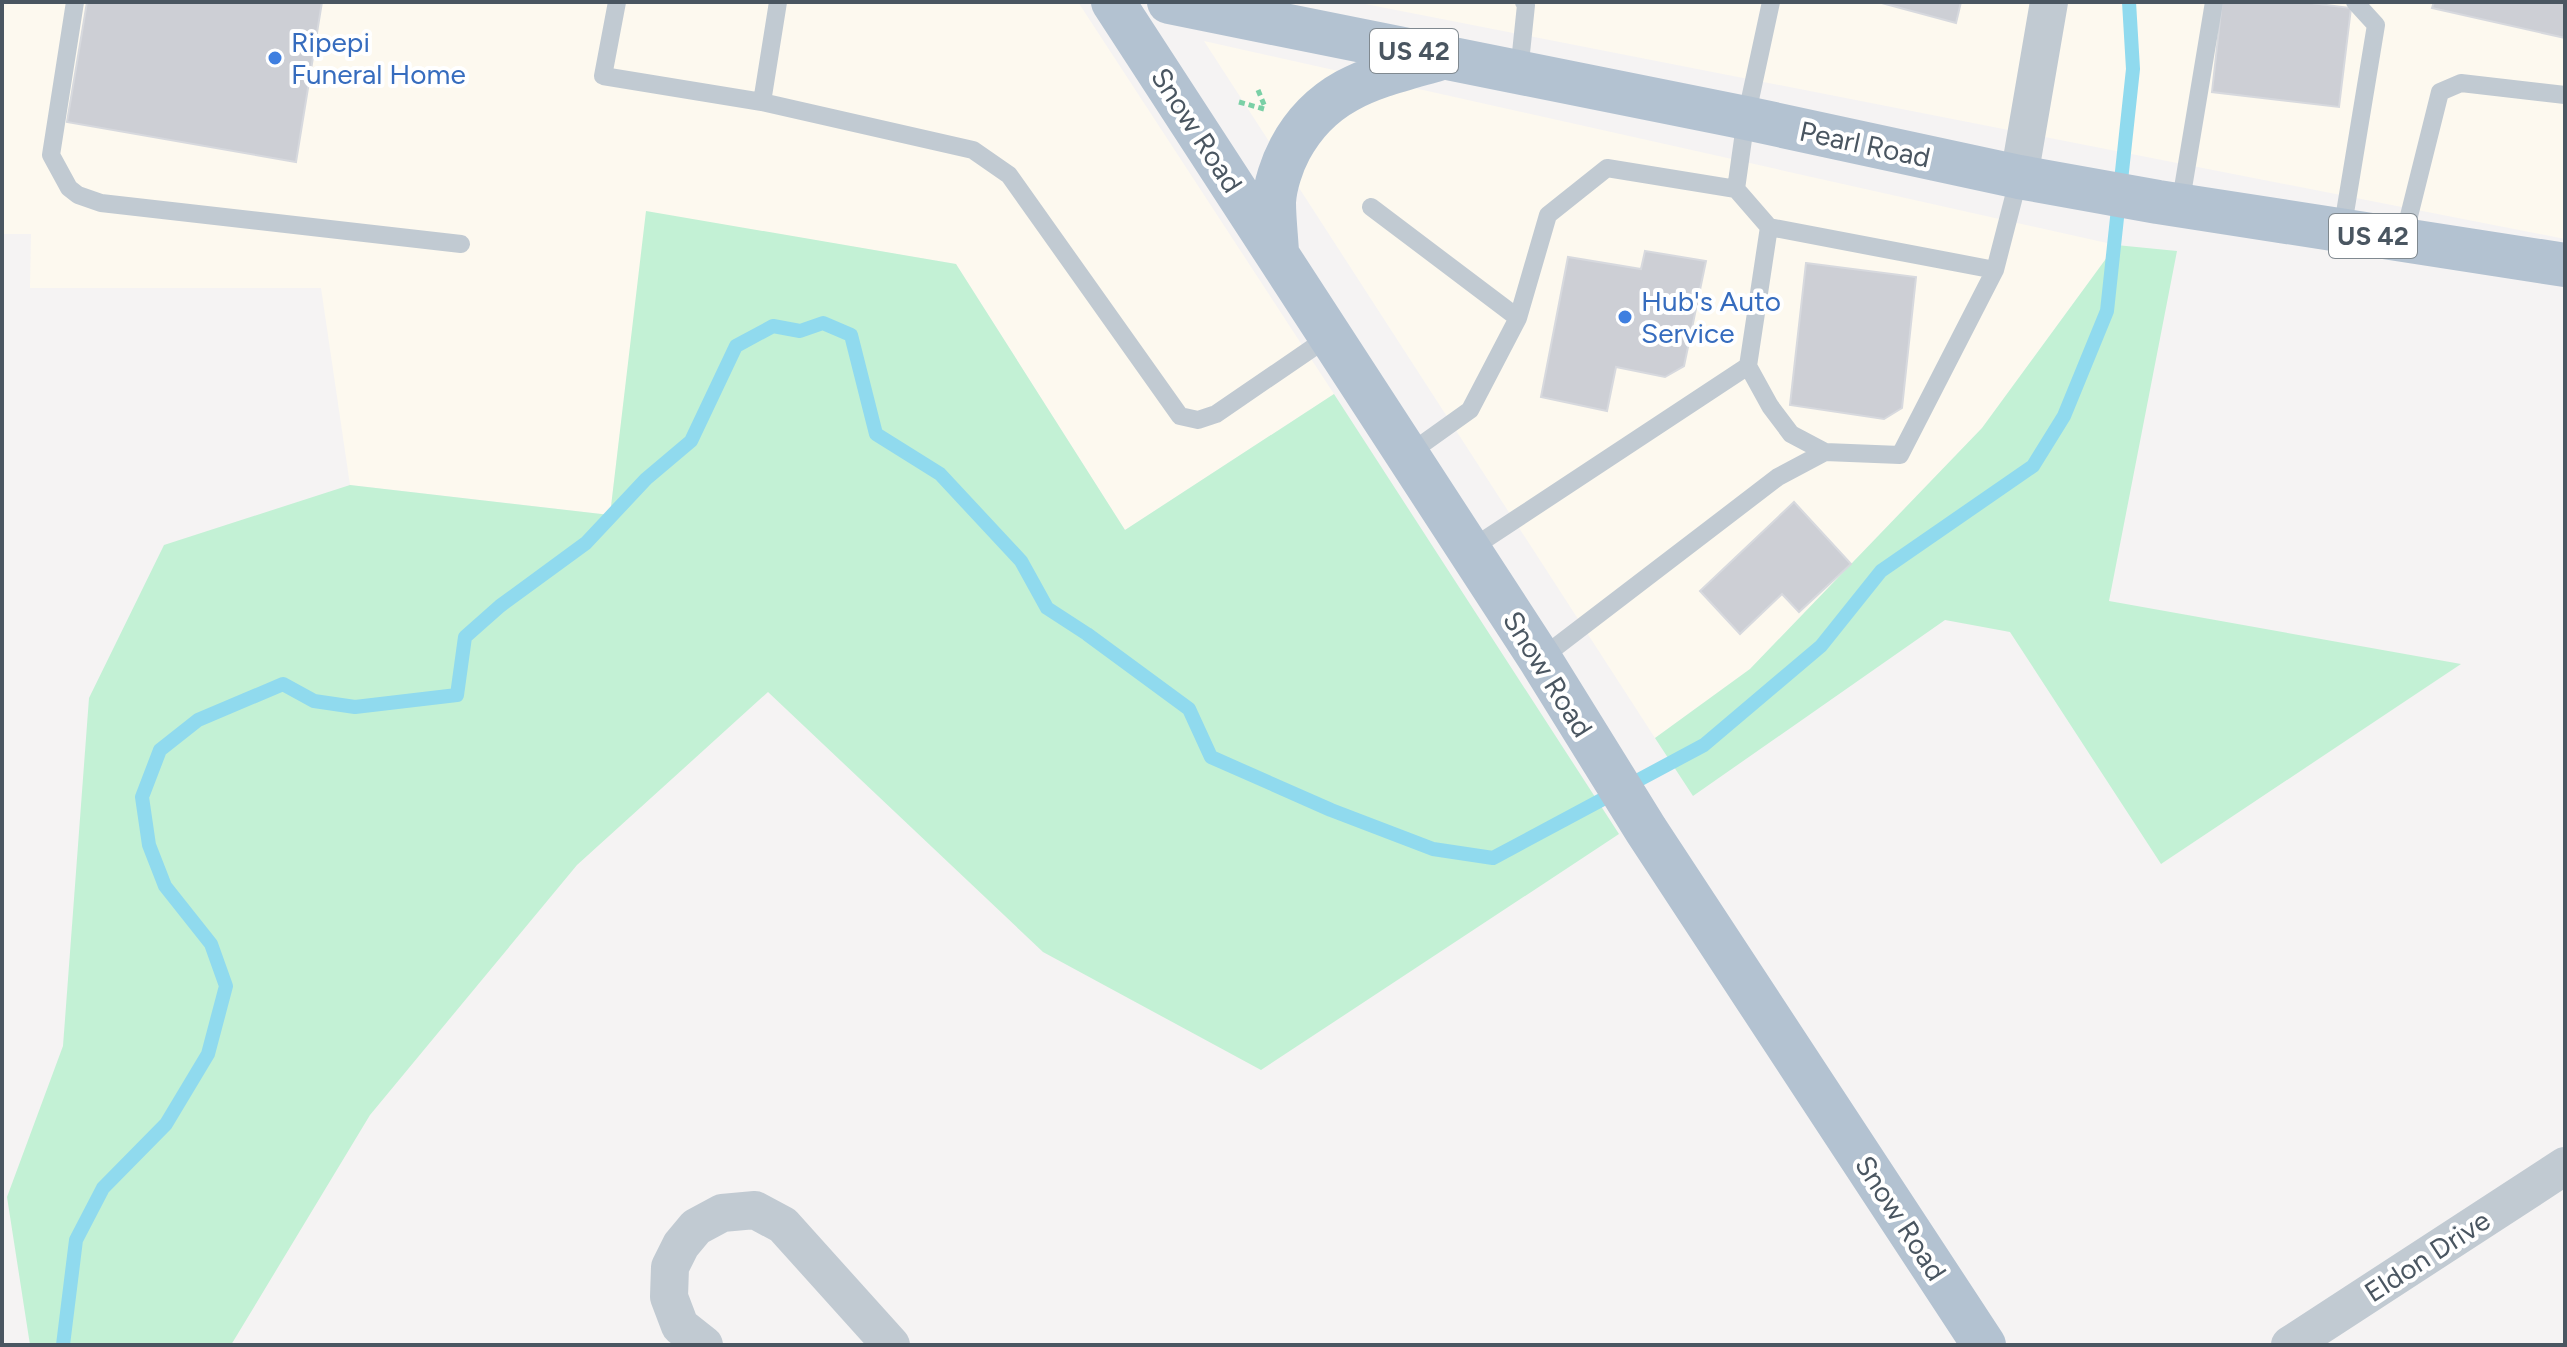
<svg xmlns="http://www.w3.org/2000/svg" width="2567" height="1347" font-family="Figtree,sans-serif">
<rect width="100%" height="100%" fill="#f5f3f3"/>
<path fill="#fdf9ef" d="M2 2H1078L1334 394 1125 530 956 264 647 212 610 515 350 485 321 288H30L31 234H2Z
M1355 2H2565V239Z
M1204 41 2116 245 1982 428 1750 669 1655 738Z"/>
<path fill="#c3f1d5" d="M646 211 956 264 1125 530 1334 394 1619 834 1261 1070 1043 952 768 692 577 865 370 1115 231 1345H30L7 1197 63 1046 89 698 164 545 350 485 610 515Z
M2116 245 2177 251 2109 601 2461 664 2161 864 2010 632 1945 620 1693 796 1655 738 1750 669 1982 428Z"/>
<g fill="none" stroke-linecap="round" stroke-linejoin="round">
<path stroke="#90daee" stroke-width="14" d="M63 1345 76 1240 103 1188 166 1124 208 1054 226 986 211 944 165 886 149 845 142 797 160 750 198 720 283 684 314 701 355 707 457 695 465 637 500 606 586 543 646 479 691 441 736 346 773 326 800 331 823 323 851 335 876 434 940 474 1021 561 1047 608 1087 634 1189 709 1211 757 1331 810 1433 849 1493 858 1704 745 1821 646 1881 571 2033 466 2064 416 2107 311 2133 69 2129 2"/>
</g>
<path fill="#cdcfd5" stroke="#d7d9de" stroke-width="2" d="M87 2H322L296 162 67 122Z
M1878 2H1961L1956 23Z
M2222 2H2303L2351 8 2339 107 2212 92Z
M2434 2H2565V38L2432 8Z
M1645 251 1706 261 1684 366 1665 377 1616 367 1607 411 1541 397 1568 257 1641 269Z
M1806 263 1916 277 1902 408 1884 419 1790 405Z
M1794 502 1851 564 1799 612 1782 594 1740 634 1700 591Z"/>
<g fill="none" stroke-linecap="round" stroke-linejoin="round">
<path stroke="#7ad0a6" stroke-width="5" stroke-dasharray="6 4" stroke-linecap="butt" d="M1258 90 1265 107
M1239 102 1264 109"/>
<path stroke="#c1cad2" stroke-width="18" d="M75 2 51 155 69 188 78 195 101 203 461 244
M617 2 603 76 762 102 973 150 1009 175 1180 416 1198 420 1216 414 1330 336
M1519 72 1526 5 1524 2
M762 102 778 2
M2180 206 2214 2
M1371 207 1518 318
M1769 227 1736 189 1746 118 1771 2
M2342 231 2376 25 2355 2
M2403 240 2440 92 2461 83 2565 95
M1995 270 2019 177
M1748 366 1770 406 1791 434 1825 452
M1407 455 1470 410 1518 318 1548 215 1607 168 1736 189
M1469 550 1748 366 1769 227 1995 270 1900 455 1825 452 1778 477 1540 659"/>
<path stroke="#c1cad2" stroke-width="38" d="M2019 177 2049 2
M704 1345 680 1326 669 1297 670 1267 681 1245 696 1227 722 1213 755 1210 783 1225 891 1345
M2290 1345 2565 1166"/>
<path stroke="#b3c2d1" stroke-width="44" d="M1113 2 1540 659 1646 830 1984 1345
M1169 2 1746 118 2019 177 2158 202 2565 265
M1277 252C1276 235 1274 218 1274 202 1275 185 1282 164 1290 149 1323 87 1376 77 1438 59"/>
</g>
<g fill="#3f7fe0" stroke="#fff" stroke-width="3">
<circle cx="275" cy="58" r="8"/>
<circle cx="1625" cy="317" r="8"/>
</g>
<g text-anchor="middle" stroke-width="8" stroke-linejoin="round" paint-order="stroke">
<g fill="#fff" stroke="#808990" stroke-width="2">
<rect x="1370" y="29" width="88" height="44" rx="6"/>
<rect x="2329" y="214" width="88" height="44" rx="6"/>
</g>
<g font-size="26" font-weight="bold" fill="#4a5661">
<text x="1414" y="60">US 42</text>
<text x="2373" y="245">US 42</text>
</g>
<g font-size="28" fill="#366cbe" stroke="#fff" text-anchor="start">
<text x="291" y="52">Ripepi<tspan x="291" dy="32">Funeral Home</tspan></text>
<text x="1641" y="311">Hub's Auto<tspan x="1641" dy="32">Service</tspan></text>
</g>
<g font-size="28" fill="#4a5661" stroke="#fff">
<text transform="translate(1197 130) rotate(57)" y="10">Snow Road</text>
<text transform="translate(1865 144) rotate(12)" y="10">Pearl Road</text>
<text transform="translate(1548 674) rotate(58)" y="10">Snow Road</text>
<text transform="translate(1901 1218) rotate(57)" y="10">Snow Road</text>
<text transform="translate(2427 1256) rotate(-33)" y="10">Eldon Drive</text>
</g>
</g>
<rect width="2567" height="1347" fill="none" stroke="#4a5661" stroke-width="8"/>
</svg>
